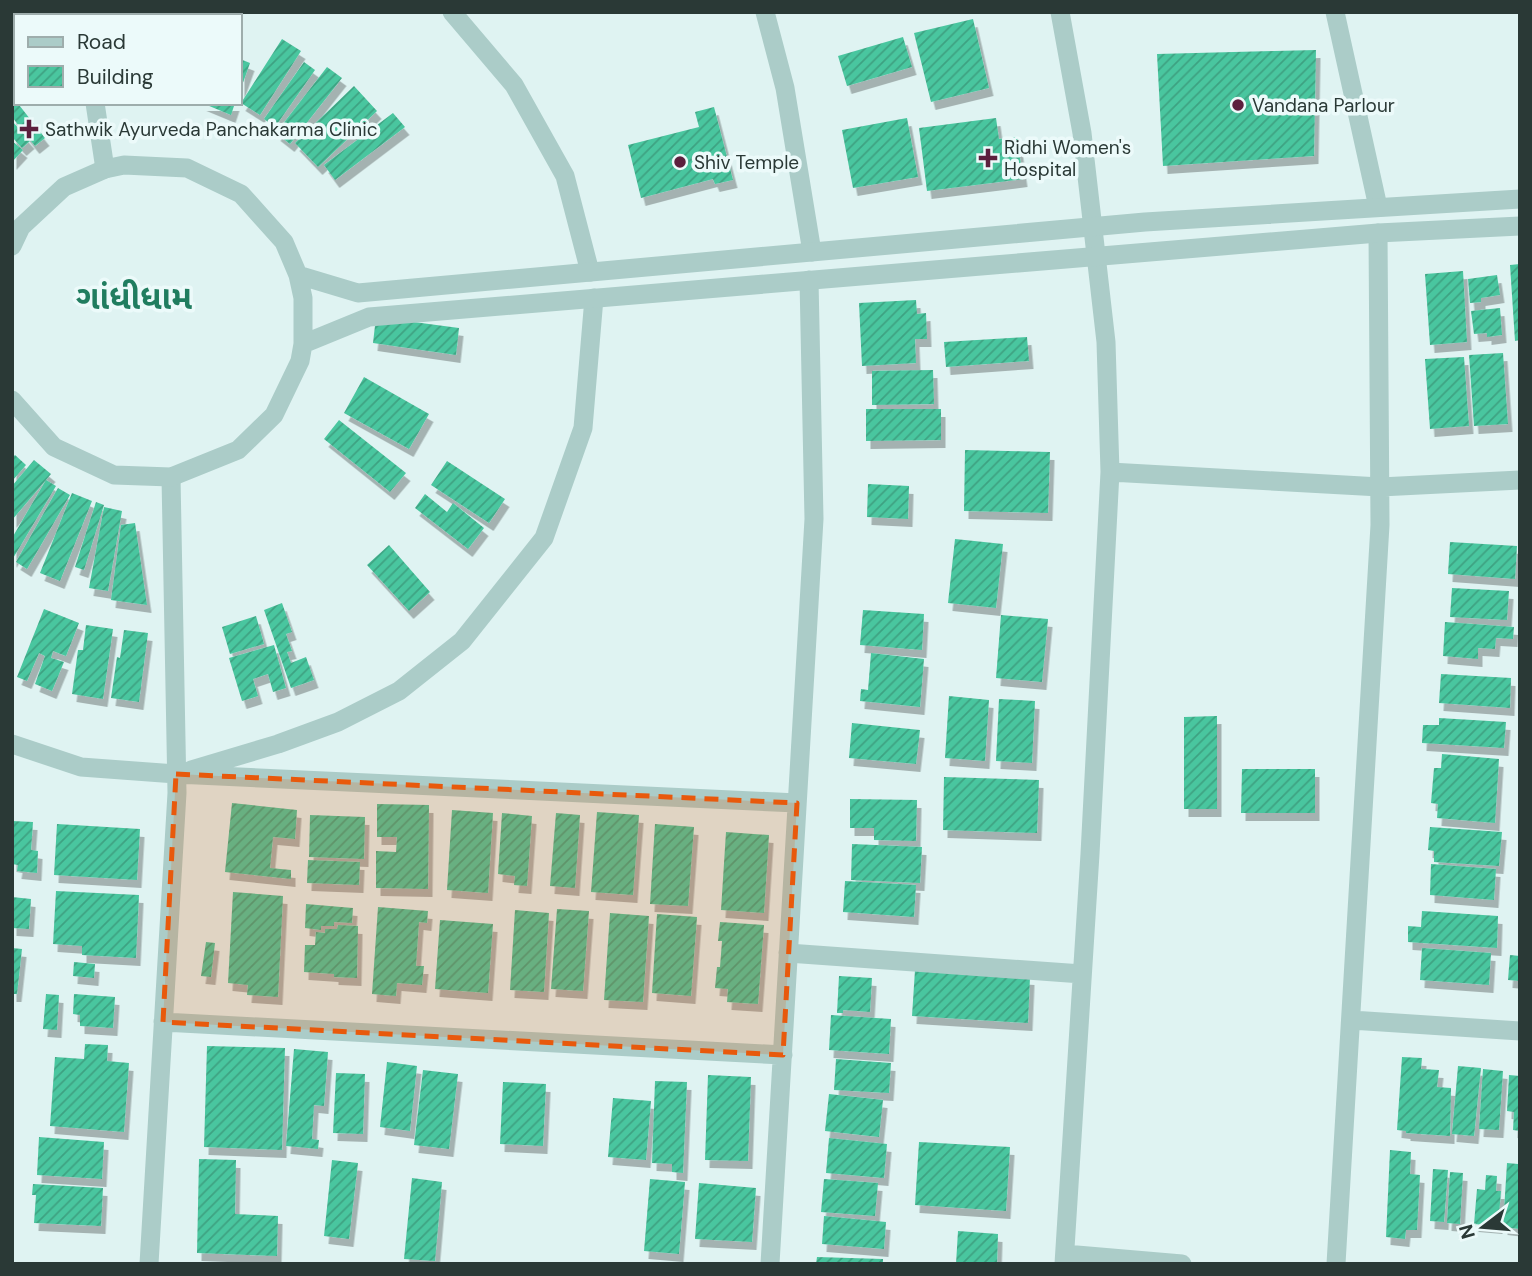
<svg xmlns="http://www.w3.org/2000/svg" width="1532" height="1276" font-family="'DM Sans','Noto Sans Gujarati',sans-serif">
<defs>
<pattern id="building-hatch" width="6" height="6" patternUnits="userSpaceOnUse" patternTransform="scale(1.75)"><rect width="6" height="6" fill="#4ac69f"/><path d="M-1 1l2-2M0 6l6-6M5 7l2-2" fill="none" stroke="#3ea282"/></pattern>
<filter id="shadow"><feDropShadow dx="4.5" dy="8" stdDeviation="0" flood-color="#0004"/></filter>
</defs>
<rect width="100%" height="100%" fill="#dff3f2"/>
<path fill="url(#building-hatch)" filter="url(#shadow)" d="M133 12H164L165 16H134Z
M973 19 989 88 931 102 914 33Z
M903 37 912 67 847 86 838 56Z
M282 39 301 51 260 115 241 103Z
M1316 50 1314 156 1163 166 1157 54Z
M240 59 250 63 240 91Z
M304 62 315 70 275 127 264 119Z
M327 67 342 78 290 144 276 133Z
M354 86 377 111 318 167 295 143Z
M12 96 45 138 35 146 12 117Z
M202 103H235L231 115Z
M714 107 733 180 715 184 713 179 641 198 628 145 699 127 695 112Z
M393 113 405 127 335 180 324 165Z
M907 118 918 177 853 188 842 130Z
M996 118 999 139 1017 137 1023 179 927 191 919 128Z
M12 121 30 141 22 148 12 137Z
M12 141 23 150 12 162Z
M1520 264V340L1515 341 1510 265Z
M1463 271 1467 342 1430 345 1425 274Z
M1497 275 1500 295 1481 298V302L1470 303 1468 279Z
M916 300 917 314 926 313 927 339H915L916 363 862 366 859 303Z
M1500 308 1502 335 1487 337V333L1474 334 1471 311Z
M376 317 459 328 456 355 373 343Z
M1027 337 1029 361 946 367 944 342Z
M1503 353 1508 424 1474 426 1469 355Z
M1464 357 1469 426 1430 429 1425 359Z
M933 370 934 404 872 405V371Z
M364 377 429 414 409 449 344 413Z
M866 409H941V440L866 441Z
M339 420 406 473 390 492 324 439Z
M965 450 1050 452 1048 513 964 511Z
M15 455 26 465 12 481V458Z
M34 460 51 474 12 520V486Z
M447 461 505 499 489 523 431 485Z
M46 480 56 486 12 560V538Z
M868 484 909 486 908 519 867 517Z
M58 488 70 495 27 569 16 562Z
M72 493 92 501 60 581 40 573Z
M425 494 447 512 453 503 484 528 468 549 415 508Z
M96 502 104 505 84 570 75 567Z
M104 507 122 511 108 591 89 588Z
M135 523 147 605 111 600 121 525Z
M955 539 1003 544 996 608 948 603Z
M1450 542 1517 546 1515 579 1448 574Z
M389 545 430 592 409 611 367 565Z
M1452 588 1509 591 1507 620 1450 617Z
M282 603 292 632 286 634 292 651 287 652 291 663 306 657 314 680 291 688 264 610Z
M44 609 79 623 66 656 53 651 51 658 64 662 52 691 35 684 45 656 39 653 27 681 17 677Z
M863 610 924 614 922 650 860 645Z
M1001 615 1048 619 1042 682 996 678Z
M256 616 264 644 230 654 222 627Z
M1445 622 1514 627 1513 639 1496 638 1495 649 1478 648V659L1443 656Z
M86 625 113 629 103 699 72 694 78 650H83Z
M124 630 148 633 139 702 111 698 117 657 120 658Z
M274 645 286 688 273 692 268 674 253 679 258 696 242 701 229 658Z
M871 653 924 659 920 707 860 701 861 689 868 690Z
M1441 674 1511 678 1510 708 1439 703Z
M949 696 989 700 985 761 945 758Z
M999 699 1035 701 1032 763 996 761Z
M1217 716V809H1184V717Z
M1439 718 1506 722 1504 748 1422 743 1423 725H1439Z
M852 723 920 730 916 764 849 758Z
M1442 754 1499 759 1495 823 1437 818 1438 804 1431 803 1434 768H1441Z
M1242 769H1315V813H1241Z
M944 777 1039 780 1037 833 943 830Z
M850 799 917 800 916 841 874 840V828H850Z
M232 803 297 810 295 839 273 837 270 868 291 870V879L225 872Z
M377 804 429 805 428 889 376 888V851L396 852 397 837H377Z
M452 810 493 813 488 893 447 890Z
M597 812 639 815 633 895 591 892Z
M502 813 532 816 527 886 514 885 515 876 498 874Z
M556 813 580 815 575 888 550 886Z
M310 815 365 817 364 859 309 857Z
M12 821 33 822 31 850 38 851 37 873 17 871 18 865 12 864Z
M57 824 140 829 137 880 54 875Z
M655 824 694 827 688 906 650 904Z
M1430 827 1502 832 1499 866 1434 862V851L1428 850Z
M726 832 769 835 764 913 721 910Z
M852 844 922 847 920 883 851 880Z
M308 860 360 862 359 885 307 883Z
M1431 864 1496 869 1494 900 1430 895Z
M845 881 916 885 914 917 843 912Z
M56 891 139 895 136 958 82 955V946L53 944Z
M233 892 283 896 278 997 247 995 248 985 228 983Z
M12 897 31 899 29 929 12 928Z
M306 904 353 908 352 923 334 922V926H321V930L305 928Z
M378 907 428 911 427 923 419 922 416 966H424L422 985 397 983 396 996 372 994Z
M557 909 589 911 583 991 551 989Z
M515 910 549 913 544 992 510 990Z
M1422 911 1498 916 1497 948 1408 942V926L1421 927Z
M610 913 649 916 643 1002 604 1000Z
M657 914 697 917 691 996 652 993Z
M440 920 493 924 488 993 435 989Z
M720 922 764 925 758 1004 727 1002 728 989 715 988 717 967H720L722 941H718Z
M338 925 358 926 357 978 334 977V974L304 972 305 945H315L316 932 325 933V929H337Z
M206 942 215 943 211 977 201 976Z
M12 948 22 949 17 994H12Z
M1422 948 1491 953 1489 985 1420 980Z
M1510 955 1520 956V981L1508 980Z
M74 962 95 964 94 978 73 976Z
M915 970 1030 977 1028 1023 912 1016Z
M839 976 872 978 870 1012 843 1010V1013H837Z
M46 994 59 995 57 1030 43 1029Z
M74 994 115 997 113 1028 80 1026V1015L73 1014Z
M831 1015 891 1019 889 1054 829 1050Z
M85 1044 108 1045 107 1061 129 1063 124 1132 50 1126 55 1057 84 1059Z
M207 1046 285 1048 282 1150 204 1147Z
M294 1049 328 1052 324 1106 314 1105 312 1139 319 1140 318 1149 286 1146Z
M1402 1057 1422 1058 1421 1069 1439 1070 1437 1087 1451 1088 1450 1136 1406 1133V1131L1397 1130Z
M836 1059 891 1063 889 1093 834 1090Z
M387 1062 417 1066 410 1131 380 1127Z
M1458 1066 1481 1068 1474 1136 1452 1134Z
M1483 1069 1503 1071 1499 1130 1479 1129Z
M423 1070 458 1074 449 1149 414 1145Z
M336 1073 365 1074 363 1134 333 1133Z
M708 1075 751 1077 748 1161 705 1160Z
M1509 1075 1520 1076V1131L1513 1130 1514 1112 1507 1111Z
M655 1081 687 1082 683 1173 672 1172V1164L652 1163Z
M503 1082 546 1084 543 1146 500 1144Z
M829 1094 883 1100 879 1137 825 1131Z
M613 1098 651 1101 646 1160 608 1157Z
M39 1137 104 1142 102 1179 37 1175Z
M829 1138 887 1144 884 1178 826 1173Z
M919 1142 1010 1147 1006 1211 915 1205Z
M1390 1150 1411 1152 1410 1174 1420 1175 1417 1230H1406L1405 1239 1386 1237Z
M199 1159 236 1160 235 1214 278 1216 277 1256 197 1253Z
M332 1160 358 1163 349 1239 324 1236Z
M1507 1163 1518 1164 1520 1229 1503 1227Z
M1433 1169 1448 1170 1444 1222 1430 1221Z
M1450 1172 1463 1173 1460 1224 1447 1223Z
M1486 1175 1497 1176 1496 1191H1501L1498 1226 1474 1224 1477 1189 1485 1190Z
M412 1178 442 1182 435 1261 404 1259Z
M650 1179 685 1182 679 1254 644 1251Z
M824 1179 878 1183 875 1216 821 1212Z
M699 1183 756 1188 752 1242 695 1239Z
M33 1184 103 1188 101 1226 34 1223 36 1195H32Z
M824 1216 886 1222 884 1249 822 1244Z
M958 1231 998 1234 997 1264H956Z
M817 1257 883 1259V1264H816Z"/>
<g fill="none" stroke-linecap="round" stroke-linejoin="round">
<path stroke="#abccc8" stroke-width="19" d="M78 12 79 16
M452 12 514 85 565 176 590 272
M765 12 785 88 812 252
M1060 12 1082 133 1106 342 1110 472 1090 854 1064 1264
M1335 12 1378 207
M95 103 105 169
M1110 472 1380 487 1520 480
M12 744 81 767 176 774 797 803
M191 770 278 744 338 722 399 691 462 641 544 538 583 428 594 298
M788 953 1082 974
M1351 1020 1520 1031
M163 1022 783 1055
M1065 1254 1182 1264
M149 1264 177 793 171 477
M770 1264 814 519 809 280
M1336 1264 1380 525 1378 233"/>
<path stroke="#abccc8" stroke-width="19" d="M12 246 21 227 64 187 105 169 124 165 187 168 241 194 284 242 298 275 303 298V344L300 361 274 415 238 450 171 477 114 475 54 447 12 400
M298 275 358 293 1145 222 1520 199
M303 344 369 317 1378 233 1520 226"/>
</g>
<path fill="#e8590c" fill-opacity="0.2" stroke="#e8590c" stroke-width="5" stroke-dasharray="14 9" stroke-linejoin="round" d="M176 774 797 803 783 1055 163 1022Z"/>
<g fill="#5c1f3d" stroke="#ecfafa" stroke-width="2.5">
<circle cx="1238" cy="105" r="7"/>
<path d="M25.5 118.5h7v7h7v7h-7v7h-7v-7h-7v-7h7z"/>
<path d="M984.5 147.5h7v7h7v7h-7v7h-7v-7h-7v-7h7z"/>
<circle cx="680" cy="162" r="7"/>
</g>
<g text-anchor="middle" stroke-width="7" stroke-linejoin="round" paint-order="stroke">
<g font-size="19" fill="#2a3936" stroke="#ecfafa" text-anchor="start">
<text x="1252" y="112">Vandana Parlour</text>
<text x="45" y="136">Sathwik Ayurveda Panchakarma Clinic</text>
<text x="1004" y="154">Ridhi Women's<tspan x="1004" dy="22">Hospital</tspan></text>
<text x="694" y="169">Shiv Temple</text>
</g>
<g font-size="33" font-weight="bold" fill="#207d5f" stroke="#ecfafa">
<text x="134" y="309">ગાંધીધામ</text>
</g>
</g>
<rect width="1532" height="1276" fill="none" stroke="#2a3936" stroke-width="28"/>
<rect x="14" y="14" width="228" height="91" fill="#ecfafa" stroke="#9eadac" stroke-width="2"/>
<rect x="28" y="37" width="35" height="10" fill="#abccc8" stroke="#9eadac" stroke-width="2"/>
<text x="77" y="49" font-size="21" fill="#2a3936">Road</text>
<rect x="28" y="66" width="35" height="21" fill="url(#building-hatch)" stroke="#9eadac" stroke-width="2"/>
<text x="77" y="84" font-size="21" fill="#2a3936">Building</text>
<g transform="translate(1483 1227) rotate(254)" stroke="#ecfafa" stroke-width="5" paint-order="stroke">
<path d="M0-5L12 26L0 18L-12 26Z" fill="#2a3936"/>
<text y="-10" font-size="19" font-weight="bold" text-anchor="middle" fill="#2a3936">N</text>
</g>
</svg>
